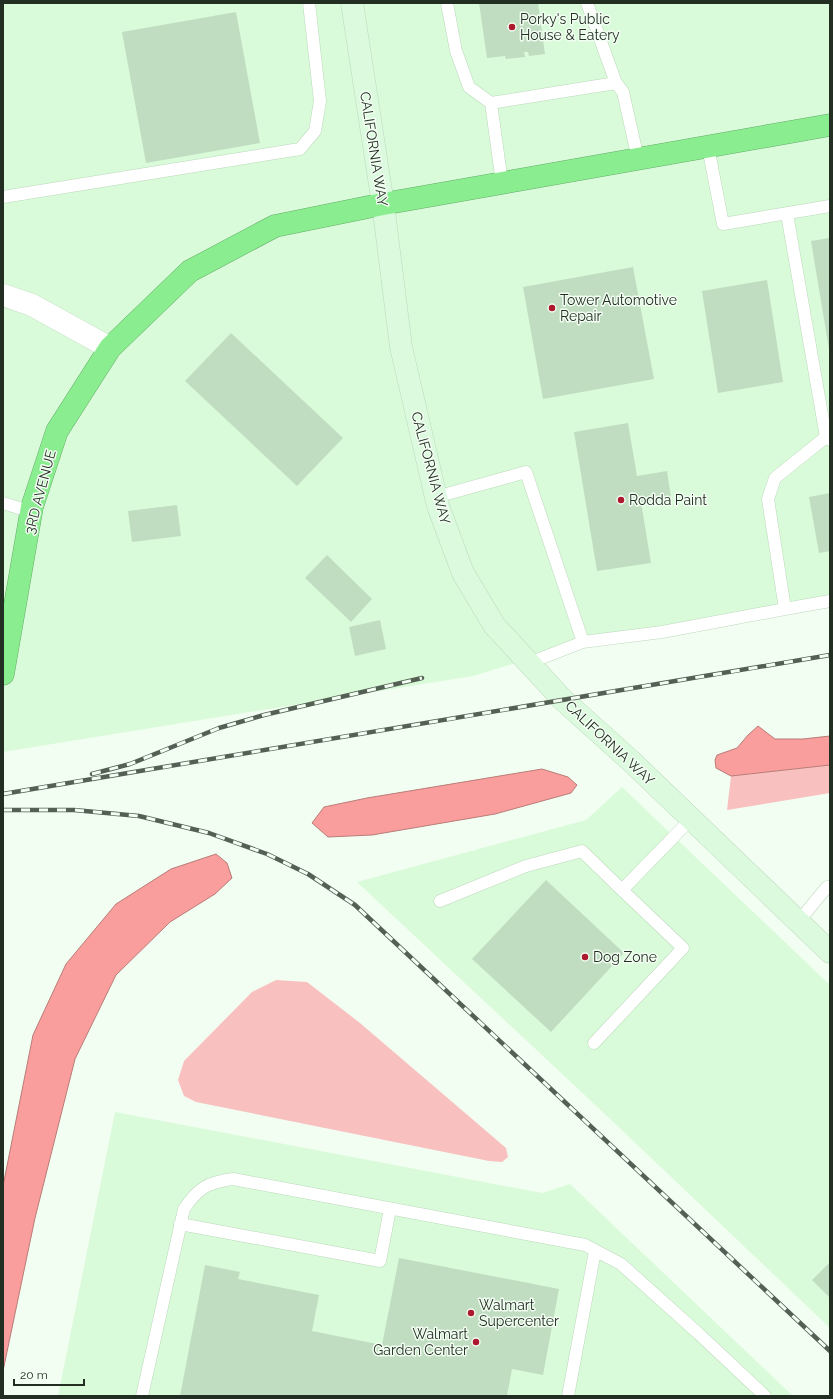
<svg xmlns="http://www.w3.org/2000/svg" width="833" height="1399" font-family="Raleway,sans-serif">
<rect width="100%" height="100%" fill="#f3fef3"/>
<path fill="#d9fbd9" d="M3 3H830V600L579 644 473 676 3 752Z
M622 787 830 985V1328L608 1117 357 882 586 820Z
M115 1112 542 1193 570 1184 793 1396H58Z"/>
<path fill="#f8c0be" d="M830 765V793L727 810 731 776Z
M276 980 307 982 360 1023 506 1148 508 1157 502 1162 489 1161 196 1102 184 1096 178 1080 184 1061 252 992Z"/>
<path fill="#f99e9c" stroke="#b97c78" d="M758 726 775 739H803L830 736V765L731 776 716 768 715 760 717 755 737 748 748 735Z
M542 769 568 777 577 785 571 793 495 814 372 835 328 837 312 823 324 807 367 798Z
M216 854 227 863 232 878 215 894 170 922 116 975 75 1059 35 1218 3 1371V1186L33 1035 66 964 116 904 171 869Z"/>
<path fill="#c1ddc1" d="M479 3H538L545 54 529 56 528 52H524L525 57 506 59 505 56 487 58Z
M236 12 260 143 146 163 122 32Z
M830 238V349H829L811 241Z
M633 267 654 379 543 399 523 287Z
M767 280 783 382 718 393 702 291Z
M231 333 343 438 297 486 185 381Z
M628 423 637 476 667 471 671 497 641 502 651 563 597 571 574 432Z
M830 493V551L819 553 809 497Z
M177 505 181 536 132 542 128 511Z
M327 555 372 599 351 622 305 578Z
M380 620 386 649 355 656 349 627Z
M546 880 624 953 551 1032 472 959Z
M399 1258 559 1289 543 1375 512 1369 507 1396H180L205 1265 240 1272 238 1279 319 1295 312 1331 382 1345Z
M830 1262V1298L812 1280Z"/>
<g fill="none" stroke-linecap="round" stroke-linejoin="round">
<g stroke="#bcd8bc" stroke-width="13">
<path id="lane" d="M447 3 456 51 469 87 491 103
M587 3 616 83
M708 147 723 224 830 206
M502 183 491 103 616 83 623 92 638 159
M3 197 300 149 315 131 320 101 309 3
M787 214 826 437 830 440
M436 497 526 472 583 642
M3 503 32 512
M785 609 830 601
M529 663 583 642 662 632 785 609 768 499 775 478 826 437
M440 901 526 866 582 851 622 890
M798 922 827 887H830
M594 1043 683 948 622 890 691 819
M180 1224 380 1261 390 1209
M142 1396 184 1209C198 1188 208 1182 233 1179L585 1245 621 1264 699 1334 765 1396
M568 1396 595 1251"/>
</g>
<g stroke="#bcd8bc" stroke-width="23">
<path id="street" d="M3 295 32 305 110 348"/>
</g>
<g stroke="#bcd8bc" stroke-width="23">
<path id="secondary" d="M352 3 383 204 401 347 438 506 463 573 494 625 562 699 632 762 830 952"/>
</g>
<g stroke="#66ab6a" stroke-width="23">
<path id="highway" d="M3 674 32 507 57 431 110 348 190 271 275 226 383 204 830 125"/>
</g>
<use href="#lane" stroke="#fff" stroke-width="12"/>
<use href="#street" stroke="#fff" stroke-width="22"/>
<use href="#secondary" stroke="#dcfade" stroke-width="22"/>
<use href="#highway" stroke="#8aee90" stroke-width="22"/>
<g stroke="#556055" stroke-width="4.5">
<path id="rail" d="M92 774 130 764 219 728 264 715 422 678
M3 794 830 655
M3 810H74L139 816 209 833 267 854 308 874 355 905 830 1351"/>
</g>
<use href="#rail" stroke="#f3fef3" stroke-width="3" stroke-dasharray="9" stroke-linecap="butt"/>
</g>
<g fill="#ac182d" stroke="#f3fef3" stroke-width="1.5">
<circle cx="512" cy="27" r="4"/>
<circle cx="552" cy="308" r="4"/>
<circle cx="621" cy="500" r="4"/>
<circle cx="585" cy="957" r="4"/>
<circle cx="471" cy="1313" r="4"/>
<circle cx="476" cy="1342" r="4"/>
</g>
<g text-anchor="middle" stroke-width="3" stroke-linejoin="round" paint-order="stroke">
<g font-size="14" fill="#232e23" stroke="#f3fef3" text-anchor="start">
<text x="520" y="24">Porky's Public<tspan x="520" dy="16">House &amp; Eatery</tspan></text>
<text x="560" y="305">Tower Automotive<tspan x="560" dy="16">Repair</tspan></text>
<text x="629" y="505">Rodda Paint</text>
<text x="593" y="962">Dog Zone</text>
<text x="479" y="1310">Walmart<tspan x="479" dy="16">Supercenter</tspan></text>
<text x="468" y="1339" text-anchor="end">Walmart<tspan x="468" dy="16">Garden Center</tspan></text>
</g>
<g font-size="14" fill="#232e23" stroke="#f3fef3">
<text transform="translate(374 149) rotate(81)" y="5">CALIFORNIA WAY</text>
<text transform="translate(431 468) rotate(75)" y="5">CALIFORNIA WAY</text>
<text transform="translate(40 492) rotate(-75)" y="5">3RD AVENUE</text>
<text transform="translate(610 743) rotate(43)" y="5">CALIFORNIA WAY</text>
</g>
</g>
<rect width="833" height="1399" fill="none" stroke="#232e23" stroke-width="8"/>
<path d="M14 1379v6h70v-6" fill="none" stroke="#232e23" stroke-width="2"/>
<text x="20" y="1379" font-size="12" fill="#232e23" stroke="#f3fef3" stroke-width="3" paint-order="stroke">20 m</text>
</svg>
